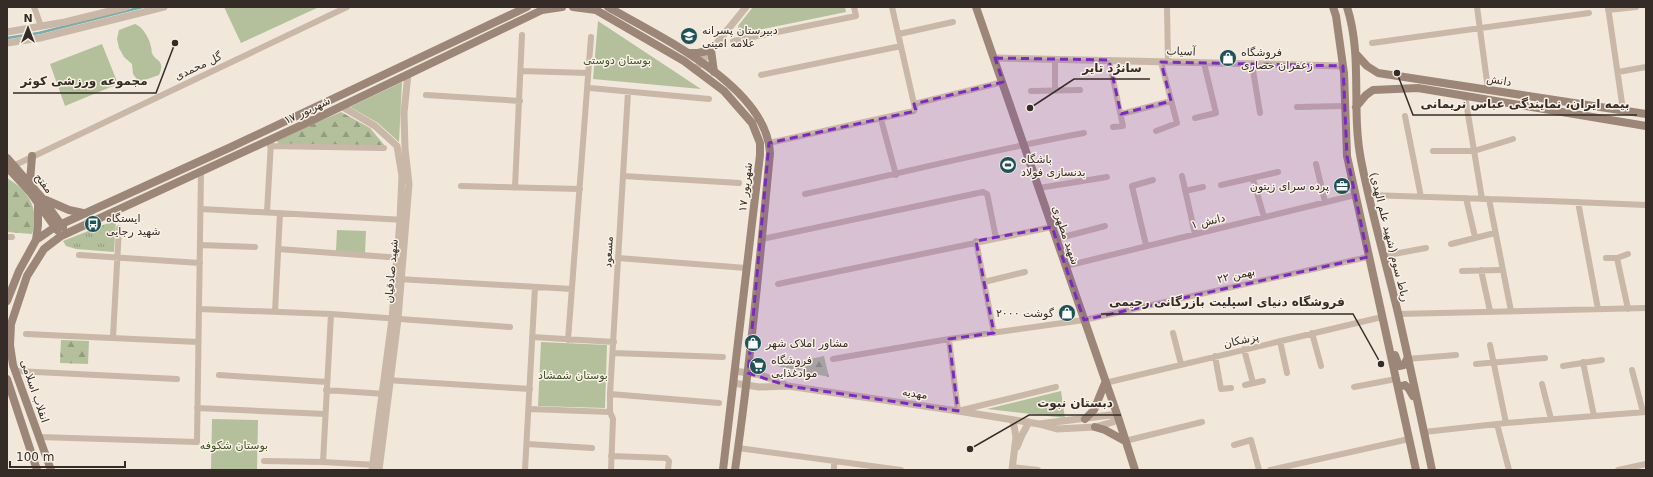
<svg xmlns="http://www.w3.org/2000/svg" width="1653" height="477" font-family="'DejaVu Sans','Noto Naskh Arabic',sans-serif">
<defs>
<pattern id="grass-tufts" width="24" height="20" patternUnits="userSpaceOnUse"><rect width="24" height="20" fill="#b3c09b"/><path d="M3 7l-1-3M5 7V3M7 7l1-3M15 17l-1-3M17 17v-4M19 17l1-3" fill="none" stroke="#929c7e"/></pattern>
<pattern id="forest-firs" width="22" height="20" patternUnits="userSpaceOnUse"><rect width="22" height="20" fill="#b3c09b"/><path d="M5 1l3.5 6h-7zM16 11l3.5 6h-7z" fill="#929c7e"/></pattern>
</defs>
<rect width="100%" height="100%" fill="#f1e7da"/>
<path fill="url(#grass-tufts)" d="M116 220 114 252 76 249 66 246 63 241Z"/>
<path fill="url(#forest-firs)" d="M341 112 370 128 385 146 279 144 276 140Z
M7 178C29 191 40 209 32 234L7 232Z
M61 340 89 341 88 364 60 363Z
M824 356 829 377 777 366Z"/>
<path fill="#b3c09b" d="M224 7H319L241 43Z
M753 7H845L846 12 739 34 738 26Z
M598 21 701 89 593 79Z
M135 24C142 26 150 39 151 47 152 49 151 51 152 53 155 62 166 59 159 75L139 82 133 74 132 64 124 57 119 48 117 39 119 30Z
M102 44 118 84 65 106 50 64Z
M402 82 399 142 378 123 350 107Z
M337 230 366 231 365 253 336 251Z
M541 342 607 345 605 408 538 406Z
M1061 391 1065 418 987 409Z
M212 419 258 420 257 470H211Z"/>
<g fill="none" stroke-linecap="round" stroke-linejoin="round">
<path stroke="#7aabad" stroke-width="2.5" d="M7 38 39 33 142 7"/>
<path stroke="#c9b7a7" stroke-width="6" d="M34 7 41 26
M1167 7 1168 62
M1477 7 1488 89
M1608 7 1623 110
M1608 10 1636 7
M899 34 953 22
M733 41 856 16 854 7
M1372 43 1589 13
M1109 60 1123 126 1113 127
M1252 64 1260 113
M521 71 588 73
M1618 72 1646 67
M761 75 901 46
M590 88 709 99
M1031 91 1080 90
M1055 91V59
M426 95 520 101
M1465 96 1482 199
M914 104 1003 82
M1297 107 1345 106
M1121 114 1171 101
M1405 116 1421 197
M1195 118 1216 113 1204 63
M881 119 896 175
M1156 131 1177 123 1161 62
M769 143 914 111 915 109 914 104 892 7
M270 146 384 148
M1433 151H1474L1513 139
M1316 164 1325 202
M11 167 347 7
M623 176 739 183
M1182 176 1195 234
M1253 179 1264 217
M1221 185 1278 172
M461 186 580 189
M515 187 522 35
M1039 188 1107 177
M1185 191 1203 187
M805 194C898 174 991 150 1084 133
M1369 195 1550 201 1646 205
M1466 198 1475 237
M1489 199 1511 311
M1578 202 1598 309
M201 209 405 220
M267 212 271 142
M7 237H12
M762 239 983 192 987 194 988 198 996 238
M1056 239 1105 226
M976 241 994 333
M1451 244 1495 233
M200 245 255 247
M1146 245 1132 186 1153 180
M278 249 402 258
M79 255 200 263
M1383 256 1426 248
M618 258 746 268
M1606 258H1617L1628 254
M1617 258 1628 309
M1066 266 1355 195
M1481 270 1490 311
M1462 271 1499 270
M398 279 572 289
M984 282 1025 272
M778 284 1052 227
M199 309 331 314 510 327
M275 312 280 213
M1398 314 1646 308
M1173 333 1181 364
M1312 333 1321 366
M26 334 198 342
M113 337 119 228
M532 337 614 342
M949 339 958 411 1056 387
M568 340 591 37
M1280 341 1287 373
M1490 345 1506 423
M1244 349 1253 383
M613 353 723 357
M1215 356 1221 389 1231 388
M833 359 949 339 1084 320 1368 257
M1407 359 1456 355
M1583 362 1594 416
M1476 364 1545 358
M1563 366 1602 360
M1632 370 1643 412
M16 371 177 379
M219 375 327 382
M386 380 530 389
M1105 383 1382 317
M1542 384 1551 419
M1245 385 1263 381
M1354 387 1396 379
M326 390 385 394
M610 394 719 403
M197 408 325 414
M529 409 610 412
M1497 424 1509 470
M1424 432 1506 423 1646 412
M39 437 197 442 201 171
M1125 441 1202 422
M527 444 592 448
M1234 445 1251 440 1259 470
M738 448 901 470
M611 456 666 458 669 461 668 470
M264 461 323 462 376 465
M323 462 331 314
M1012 467 1038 470
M525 470 535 287
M611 470 613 419 610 412V394L628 92
M834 470V461
M1270 470 1409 439
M1618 470 1646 464"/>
<path stroke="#c9b7a7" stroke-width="7" d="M7 32 65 22 126 7
M7 43 40 38 164 7
M995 58 1343 66
M695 70 746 7
M341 106 375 126 397 146 402 176 400 220 392 319 372 470
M735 371 761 375 784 384
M733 383 759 387 788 386 958 411 1039 424 1057 429 1095 427 1113 422 1118 417 1110 415 1039 424
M1017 447 1022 435 1029 422
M379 470 398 319 409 184 405 149 404 113 408 74
M1012 470 1016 437 1013 420"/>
<path stroke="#9c8678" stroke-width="8" d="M573 7 596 10 684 61 724 91 752 123 760 143V155L723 470
M608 7C659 36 767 87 770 153 760 259 750 365 735 470
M976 7 1118 417 1135 470
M1333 7 1336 16 1344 73 1347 156 1416 470
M1347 7C1363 57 1351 109 1361 160 1371 212 1386 262 1398 313 1410 365 1421 418 1432 470
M688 53H698L711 50 714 72
M1356 54 1367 66 1378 73 1646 114
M1356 107 1366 95 1373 90 1418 88 1646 126
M7 158 42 198 63 227
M7 167 30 192 57 230
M30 182 32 156
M46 200 69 210 83 213
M36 240 38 225V203
M7 301 19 271 36 240 55 227 231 147 527 7
M1395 355 1399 366 1404 365 1407 359
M7 379 37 470
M1398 387 1405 385 1409 389 1413 396
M1085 419 1094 410 1105 383
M1095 427 1105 430 1125 441
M51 470 13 365 10 345 11 324 27 276 44 249 61 236 317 118 542 10 562 7"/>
</g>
<path fill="#7b2cbf" fill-opacity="0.2" stroke="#7b2cbf" stroke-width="3" stroke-dasharray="8 5" stroke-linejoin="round" d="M995 58 1109 60 1121 114 1171 101 1161 62 1343 66 1347 156 1368 257 1084 320 1052 227 976 241 994 333 949 339 958 411 788 386 748 373 769 143 916 111 914 104 1003 82Z"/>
<defs>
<g id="school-disc" transform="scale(0.9)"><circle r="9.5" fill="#1e5256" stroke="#f9f1e6"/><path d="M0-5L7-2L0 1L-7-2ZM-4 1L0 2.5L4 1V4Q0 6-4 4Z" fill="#fff"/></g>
<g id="shop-disc" transform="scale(0.9)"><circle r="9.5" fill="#1e5256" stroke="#f9f1e6"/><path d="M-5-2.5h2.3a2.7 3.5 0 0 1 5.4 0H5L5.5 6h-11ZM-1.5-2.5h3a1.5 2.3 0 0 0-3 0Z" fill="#fff"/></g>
<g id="stadium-disc" transform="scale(0.9)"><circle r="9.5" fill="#1e5256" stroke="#f9f1e6"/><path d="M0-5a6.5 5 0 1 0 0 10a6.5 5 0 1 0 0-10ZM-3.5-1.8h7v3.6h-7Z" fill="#fff"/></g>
<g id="office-disc" transform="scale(0.9)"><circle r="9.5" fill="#1e5256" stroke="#f9f1e6"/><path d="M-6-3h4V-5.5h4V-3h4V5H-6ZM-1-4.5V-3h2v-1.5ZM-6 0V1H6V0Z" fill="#fff"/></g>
<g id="bus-disc" transform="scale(0.9)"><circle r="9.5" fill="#1e5256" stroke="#f9f1e6"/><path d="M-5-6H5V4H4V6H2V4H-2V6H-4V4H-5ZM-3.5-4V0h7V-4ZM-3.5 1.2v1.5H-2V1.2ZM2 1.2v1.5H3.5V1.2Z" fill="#fff"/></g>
<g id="supermarket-disc" transform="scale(0.9)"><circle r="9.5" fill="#1e5256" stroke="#f9f1e6"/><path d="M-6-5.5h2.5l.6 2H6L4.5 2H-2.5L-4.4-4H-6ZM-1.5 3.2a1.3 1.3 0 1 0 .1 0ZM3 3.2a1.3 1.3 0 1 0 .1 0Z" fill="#fff"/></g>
</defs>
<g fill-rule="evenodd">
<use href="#school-disc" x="689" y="36"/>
<use href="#shop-disc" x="1228" y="58"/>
<use href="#stadium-disc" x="1008" y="165"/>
<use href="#office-disc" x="1342" y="186"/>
<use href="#bus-disc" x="93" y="224"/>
<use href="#shop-disc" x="1067" y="313"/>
<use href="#shop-disc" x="753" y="343"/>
<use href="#supermarket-disc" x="758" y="366"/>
</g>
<g text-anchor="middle" stroke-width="3" stroke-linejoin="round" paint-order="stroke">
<g font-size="11" fill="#352c27" stroke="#f9f1e6" text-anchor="start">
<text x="702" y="34">دبیرستان پسرانه<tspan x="702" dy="13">علامه امینی</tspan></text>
<text x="1241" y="56">فروشگاه<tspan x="1241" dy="13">زعفران حصاری</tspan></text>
<text x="1021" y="163">باشگاه<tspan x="1021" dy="13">بدنسازی فولاد</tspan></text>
<text x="1329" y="190" text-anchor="end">پرده سرای زیتون</text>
<text x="106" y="222">ایستگاه<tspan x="106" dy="13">شهید رجایی</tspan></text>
<text x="1054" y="317" text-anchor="end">گوشت ۲۰۰۰</text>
<text x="766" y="347">مشاور املاک شهر</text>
<text x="771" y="364">فروشگاه<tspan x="771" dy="13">موادغذایی</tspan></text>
</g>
<g font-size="11" fill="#352c27" stroke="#f9f1e6">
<text transform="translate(1181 51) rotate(2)" y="4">آسیاب</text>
<text transform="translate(198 66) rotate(-25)" y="4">گل محمدی</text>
<text transform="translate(1499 80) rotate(9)" y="4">دانش</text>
<text transform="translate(307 110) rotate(-25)" y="4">۱۷ شهریور</text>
<text transform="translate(44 183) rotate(51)" y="4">مفتح</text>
<text transform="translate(745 187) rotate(-83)" y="4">۱۷ شهریور</text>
<text transform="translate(1208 221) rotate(-14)" y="4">دانش ۱</text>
<text transform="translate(1066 235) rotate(71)" y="4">شهید مطهری</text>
<text transform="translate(1390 237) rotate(76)" y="4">رباط سوم (شهید علم الهدی)</text>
<text transform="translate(608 252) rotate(-87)" y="4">مسعود</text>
<text transform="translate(391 271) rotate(-85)" y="4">شهید صادقیان</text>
<text transform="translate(1236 275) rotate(-13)" y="4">۲۲ بهمن</text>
<text transform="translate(1241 340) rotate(-13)" y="4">پزشکان</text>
<text transform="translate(35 391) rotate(71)" y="4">انقلاب اسلامی</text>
<text transform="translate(915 393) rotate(8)" y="4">مهدیه</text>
</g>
<g font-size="11" fill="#44532b" stroke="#f9f1e6">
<text x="617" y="64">بوستان دوستی</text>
<text x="573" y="379">بوستان شمشاد</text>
<text x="234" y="449">بوستان شکوفه</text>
</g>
</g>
<path fill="none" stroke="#352c27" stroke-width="1.5" d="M1030 108L1074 79H1150M175 43L156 93H13M1397 73L1413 115H1637M1381 364L1353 314H1101M970 449L1029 415H1121"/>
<g fill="#352c27" stroke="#f9f1e6" stroke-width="1.5">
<circle cx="1030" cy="108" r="4"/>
<circle cx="175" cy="43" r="4"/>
<circle cx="1397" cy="73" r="4"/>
<circle cx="1381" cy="364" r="4"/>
<circle cx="970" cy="449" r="4"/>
</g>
<g font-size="12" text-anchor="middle" font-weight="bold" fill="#352c27" stroke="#f9f1e6" stroke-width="3" stroke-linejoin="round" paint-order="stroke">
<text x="1112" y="72">سانرُد تایر</text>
<text x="84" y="85">مجموعه ورزشی کوثر</text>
<text x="1525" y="108">بیمه ایران، نمایندگی عباس نریمانی</text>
<text x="1227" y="306">فروشگاه دنیای اسپلیت بازرگانی رحیمی</text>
<text x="1075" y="407">دبستان نبوت</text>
</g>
<rect width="1653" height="477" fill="none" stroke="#352c27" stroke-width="16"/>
<g transform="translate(28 28)" stroke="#f9f1e6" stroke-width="3" paint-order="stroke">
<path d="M0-3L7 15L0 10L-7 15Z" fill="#352c27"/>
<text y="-6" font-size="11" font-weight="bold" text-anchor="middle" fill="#352c27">N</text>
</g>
<path d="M10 461v6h115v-6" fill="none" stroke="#352c27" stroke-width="2"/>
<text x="16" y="461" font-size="12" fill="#352c27" stroke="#f9f1e6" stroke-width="3" paint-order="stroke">100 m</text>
</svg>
